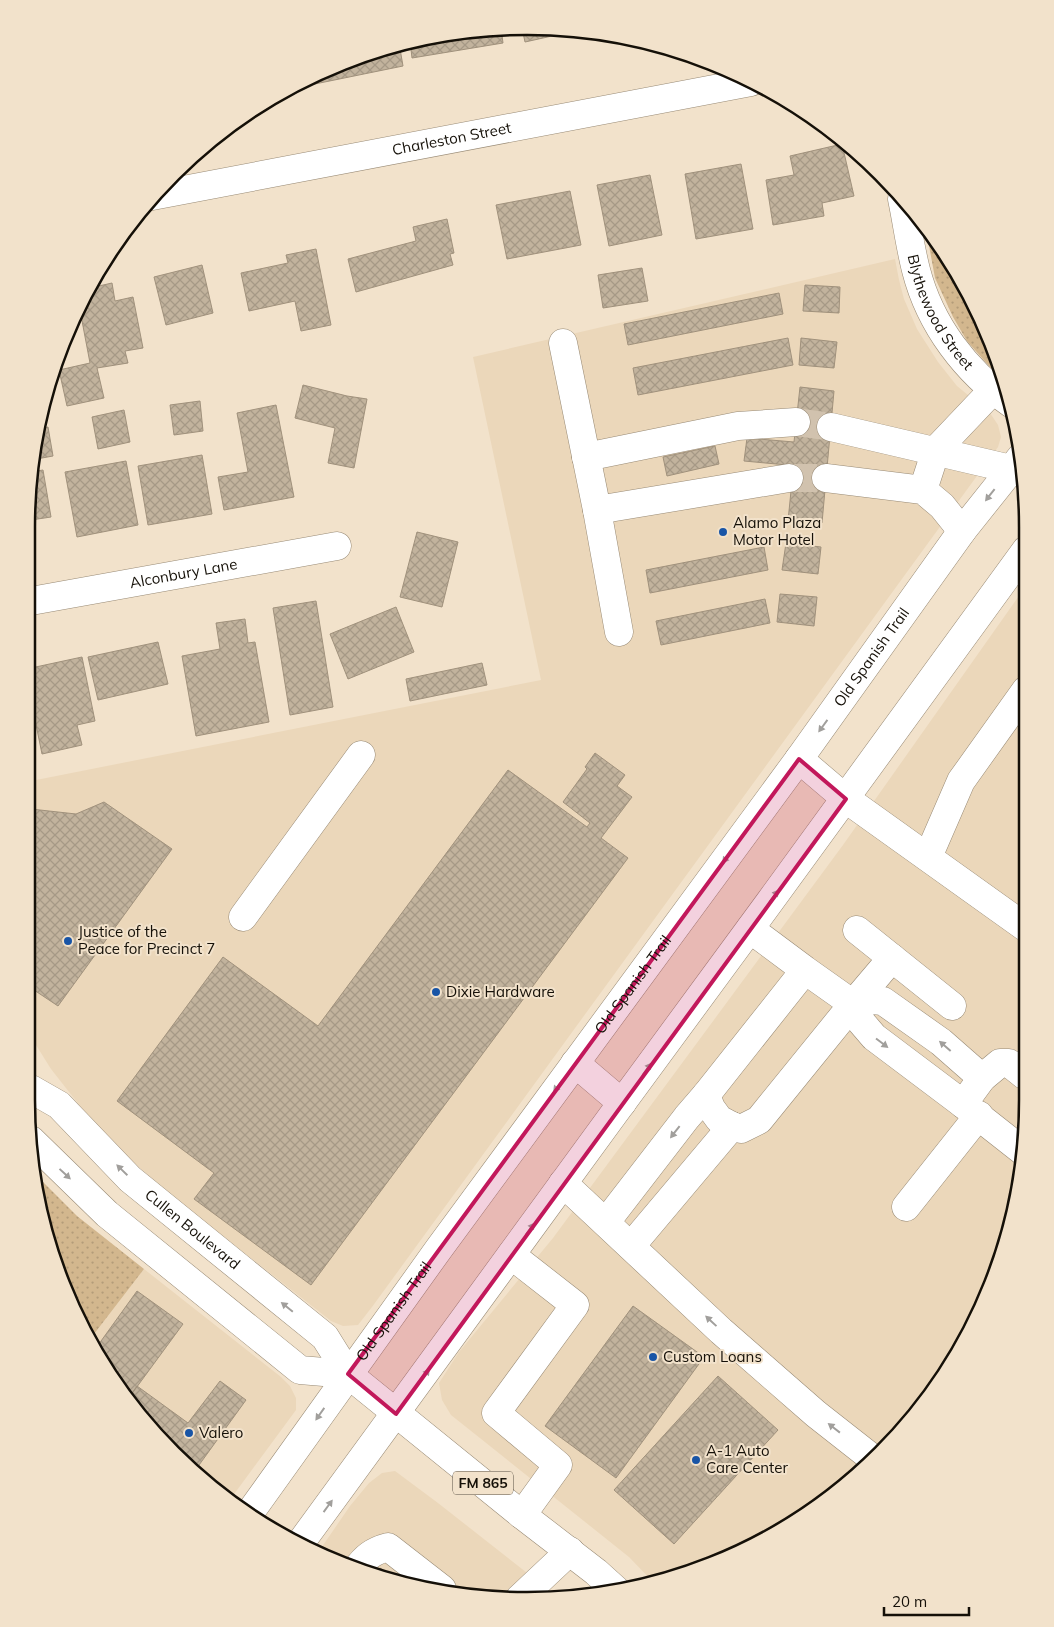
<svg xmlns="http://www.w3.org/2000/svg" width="1054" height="1627" font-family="Mulish,sans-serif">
<defs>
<pattern id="grass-dots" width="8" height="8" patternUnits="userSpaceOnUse" patternTransform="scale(1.25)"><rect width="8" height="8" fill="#d3b78e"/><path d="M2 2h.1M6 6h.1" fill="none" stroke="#b49c79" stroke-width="1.8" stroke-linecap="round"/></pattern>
<pattern id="building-cross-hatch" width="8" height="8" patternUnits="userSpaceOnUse" patternTransform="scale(1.25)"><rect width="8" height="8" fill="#c2b39d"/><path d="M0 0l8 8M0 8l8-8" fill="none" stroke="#a69986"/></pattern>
</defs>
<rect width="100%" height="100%" fill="#f2e2cb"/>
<path fill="#ebd7ba" d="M895 259 899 280 904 299 917 329 938 362 957 386 990 413 998 425 1001 437 998 447 372 1307 358 1325 343 1326 331 1321 171 1195 124 1154 84 1111 51 1069 31 1037V781L541 680 473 357Z
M1026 586 1023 1165 990 1292 961 1351 904 1430 805 1517 748 1549 655 1584 629 1557 451 1415 442 1400 439 1383 459 1352 553 1238 843 845Z
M144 1269 281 1377 290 1386 296 1398V1410L229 1501 173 1454 111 1378 91 1338Z
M395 1471 438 1503 559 1598 495 1600 366 1574 317 1554 350 1506 369 1483 382 1473Z"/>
<path fill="url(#grass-dots)" d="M925 224 976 306 1005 381 989 366 967 341 953 317 935 278Z
M31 1166 43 1182 77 1216 144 1269 91 1338 53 1261Z"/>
<path fill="url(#building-cross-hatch)" stroke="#a0917c" d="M494 27 501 28 503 43 412 58 410 41Z
M522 28 579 30 525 42Z
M399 43 403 66 305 86 303 79 305 78Z
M842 144 854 196 822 203 824 216 773 225 766 180 794 175 790 156Z
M741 164 753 229 696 239 685 174Z
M650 175 662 235 609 246 597 185Z
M570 191 581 245 507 259 496 205Z
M447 219 454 253 450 254 453 265 356 292 348 259 416 241 413 227Z
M316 249 331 325 301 331 295 301 249 311 241 273 288 263 286 255Z
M202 265 213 313 166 325 154 277Z
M642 268 648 301 603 308 598 275Z
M112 283 115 301 133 297 143 348 125 351 128 363 97 368 104 398 67 406 59 370 90 363 79 305 90 288Z
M805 285 840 287 839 313 803 311Z
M779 293 783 314 628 345 624 324Z
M788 338 793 365 638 395 633 368Z
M801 338 837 342 834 368 799 365Z
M303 385 347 396 367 399 354 468 328 463 335 428 295 418Z
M800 387 834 391 822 523 788 521 791 491 787 465 744 461 747 438 794 442Z
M200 401 203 431 174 435 170 405Z
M276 405 294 497 224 510 218 477 248 472 237 413Z
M124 410 130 442 98 449 92 417Z
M48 427 53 456 31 460 38 429Z
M715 446 719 464 667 476 663 457Z
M202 455 212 514 148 525 138 466Z
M126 461 138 525 77 537 65 472Z
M43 470 51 517 31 520V472Z
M417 532 458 542 442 607 400 597Z
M786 543 821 547 818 574 782 570Z
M764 547 768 570 650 593 646 570Z
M780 594 817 597 814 626 777 622Z
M765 599 770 623 661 645 656 621Z
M316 601 333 707 290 715 273 608Z
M396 607 414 652 348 679 330 634Z
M245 619 248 643 255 642 269 722 196 736 182 656 220 649 216 623Z
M158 642 168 684 98 700 88 657Z
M82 657 95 721 77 725 82 745 42 754 31 700V668Z
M482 663 487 685 410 701 406 679Z
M595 753 625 775 617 786 632 797 601 838 628 858 311 1285 194 1199 214 1173 117 1101 223 957 318 1026 508 770 587 827 590 823 563 802 587 769 585 767Z
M104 802 172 849 58 1006 31 988V809L76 814Z
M137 1291 183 1324 128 1399 111 1378 96 1348Z
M633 1306 704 1357 616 1478 545 1426Z
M718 1376 778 1430 674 1544 614 1490Z
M220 1381 246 1400 194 1472 173 1454 169 1449 170 1448 164 1444 128 1399 137 1386 188 1423Z
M380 1568 397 1580 374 1576Z"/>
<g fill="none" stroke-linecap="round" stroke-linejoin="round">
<path stroke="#d1c2ae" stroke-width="28" stroke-dasharray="28 14" stroke-linecap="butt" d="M796 422 831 427
M789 478H826"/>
<g stroke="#988a75" stroke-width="29">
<g id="minor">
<path id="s1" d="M152 196 751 82"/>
<path id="s2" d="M902 199C907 223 910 247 916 270 930 325 966 372 1012 404"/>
<path d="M563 343 597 510 619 632"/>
<path d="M831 427 1011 469"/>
<path d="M586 457 738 426 796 422"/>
<path d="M826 478 923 490 942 506 962 531"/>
<path d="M923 490 936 450 992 391"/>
<path d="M597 510 789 478"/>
<path id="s3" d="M31 601 337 546"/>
<path d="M846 799 1025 927"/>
<path d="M928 857 961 781 1026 690"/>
<path d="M243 917 361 755"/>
<path d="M750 929 805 970 853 1004 759 1120 741 1129 732 1126 719 1119 711 1108 706 1095 805 970"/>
<path d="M857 930 952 1006"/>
<path d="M853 1004 872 1000 883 1001 941 1042 982 1078"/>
<path d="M853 1004 862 1023 874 1037 963 1104"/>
<path d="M853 1004 892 958"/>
<path id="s4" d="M31 1089 59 1105 130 1179 325 1337 348 1374"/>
<path d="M31 1140 107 1214 300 1370 348 1374"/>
<path d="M1024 1152 963 1104 982 1078 1000 1063H1009L1024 1075"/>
<path d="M563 1183 721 1331 816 1414 872 1458"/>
<path d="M906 1207 979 1115"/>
<path d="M606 1222 687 1117 706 1095"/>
<path d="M631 1246 732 1126"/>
<path d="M511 1255 575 1305 496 1413 558 1465 522 1515"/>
<path d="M356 1570C365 1557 373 1551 388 1547L442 1589"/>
<path d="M519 1599 570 1551"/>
</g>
</g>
<g stroke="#988a75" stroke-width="29">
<g id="major">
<path d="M799 759 846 799"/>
<path d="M575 1063 622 1103"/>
<path d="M348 1374 522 1515 596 1572 617 1591"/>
<path id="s5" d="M249 1514 438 1250 799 759 962 531 1021 457"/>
<path d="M299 1545C405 1402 508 1258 613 1115 751 927 890 739 1026 550"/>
</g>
</g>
<use href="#minor" stroke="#fff" stroke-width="28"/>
<use href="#major" stroke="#fff" stroke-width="28"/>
</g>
<defs><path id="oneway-solid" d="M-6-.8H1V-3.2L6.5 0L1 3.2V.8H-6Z" transform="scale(1.25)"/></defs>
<g fill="#a19f9c">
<use href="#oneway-solid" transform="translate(990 495) rotate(128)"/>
<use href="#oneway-solid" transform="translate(823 726) rotate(126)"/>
<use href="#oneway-solid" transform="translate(727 857) rotate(126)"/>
<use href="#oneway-solid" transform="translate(774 896) rotate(-53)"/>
<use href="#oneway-solid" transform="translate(882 1043) rotate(37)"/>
<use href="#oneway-solid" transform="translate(945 1046) rotate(-139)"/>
<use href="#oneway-solid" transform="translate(647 1069) rotate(-54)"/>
<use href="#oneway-solid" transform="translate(558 1086) rotate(127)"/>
<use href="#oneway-solid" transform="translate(675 1132) rotate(128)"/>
<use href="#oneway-solid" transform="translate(122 1170) rotate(-136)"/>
<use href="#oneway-solid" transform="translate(65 1174) rotate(43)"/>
<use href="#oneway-solid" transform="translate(530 1229) rotate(-54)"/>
<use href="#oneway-solid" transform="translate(287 1307) rotate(-141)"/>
<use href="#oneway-solid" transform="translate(711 1321) rotate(-137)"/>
<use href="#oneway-solid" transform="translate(425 1375) rotate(-54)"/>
<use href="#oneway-solid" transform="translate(320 1414) rotate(125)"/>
<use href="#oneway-solid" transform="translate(834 1428) rotate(-142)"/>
<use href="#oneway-solid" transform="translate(328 1506) rotate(-54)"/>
</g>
<path fill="#c2185b" fill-opacity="0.2" stroke="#c2185b" stroke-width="4" stroke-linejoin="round" d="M799 759 846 799 396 1414 348 1374Z"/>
<g fill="#1955a6" stroke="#f2e2cb" stroke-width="2">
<circle cx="723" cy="532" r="5"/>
<circle cx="68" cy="941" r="5"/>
<circle cx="436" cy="992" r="5"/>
<circle cx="653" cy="1357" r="5"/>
<circle cx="189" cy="1433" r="5"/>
<circle cx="696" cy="1460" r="5"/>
</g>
<g text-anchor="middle" stroke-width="4" stroke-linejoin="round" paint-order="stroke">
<rect fill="#f2e2cb" stroke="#574f42" stroke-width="1" x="453" y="1471.5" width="60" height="23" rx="4"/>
<g font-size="14" font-weight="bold" fill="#151008">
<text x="483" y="1488">FM 865</text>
</g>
<g font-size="15" fill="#151008" stroke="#f2e2cb">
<text dy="5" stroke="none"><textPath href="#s1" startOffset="305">Charleston Street</textPath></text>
<text dy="5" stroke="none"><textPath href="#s2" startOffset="121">Blythewood Street</textPath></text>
<text dy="5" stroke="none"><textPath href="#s3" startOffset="155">Alconbury Lane</textPath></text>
<text dy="5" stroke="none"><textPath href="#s5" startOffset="1059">Old Spanish Trail</textPath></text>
<text dy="5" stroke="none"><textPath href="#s5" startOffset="654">Old Spanish Trail</textPath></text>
<text dy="5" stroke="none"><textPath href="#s4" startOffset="215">Cullen Boulevard</textPath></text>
<text dy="5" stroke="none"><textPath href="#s5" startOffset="249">Old Spanish Trail</textPath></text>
</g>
<g font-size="15" fill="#151008" stroke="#f2e2cb" text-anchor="start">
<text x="733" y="528">Alamo Plaza<tspan x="733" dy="17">Motor Hotel</tspan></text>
<text x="78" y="937">Justice of the<tspan x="78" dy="17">Peace for Precinct 7</tspan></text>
<text x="446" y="997">Dixie Hardware</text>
<text x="663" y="1362">Custom Loans</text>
<text x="199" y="1438">Valero</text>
<text x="706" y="1456">A-1 Auto<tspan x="706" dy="17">Care Center</tspan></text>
</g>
</g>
<path d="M0 0H1054V1627H0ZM527 35H527A492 492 0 0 1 1019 527V1100A492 492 0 0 1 527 1592H527A492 492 0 0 1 35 1100V527A492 492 0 0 1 527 35Z" fill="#f2e2cb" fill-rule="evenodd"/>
<path fill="none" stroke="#151008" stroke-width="2.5" d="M527 35H527A492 492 0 0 1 1019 527V1100A492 492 0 0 1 527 1592H527A492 492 0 0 1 35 1100V527A492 492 0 0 1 527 35Z"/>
<path d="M884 1607v8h85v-8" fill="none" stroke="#151008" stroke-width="2.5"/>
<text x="892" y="1607" font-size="15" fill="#151008" stroke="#f2e2cb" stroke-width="4" paint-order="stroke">20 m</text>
</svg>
